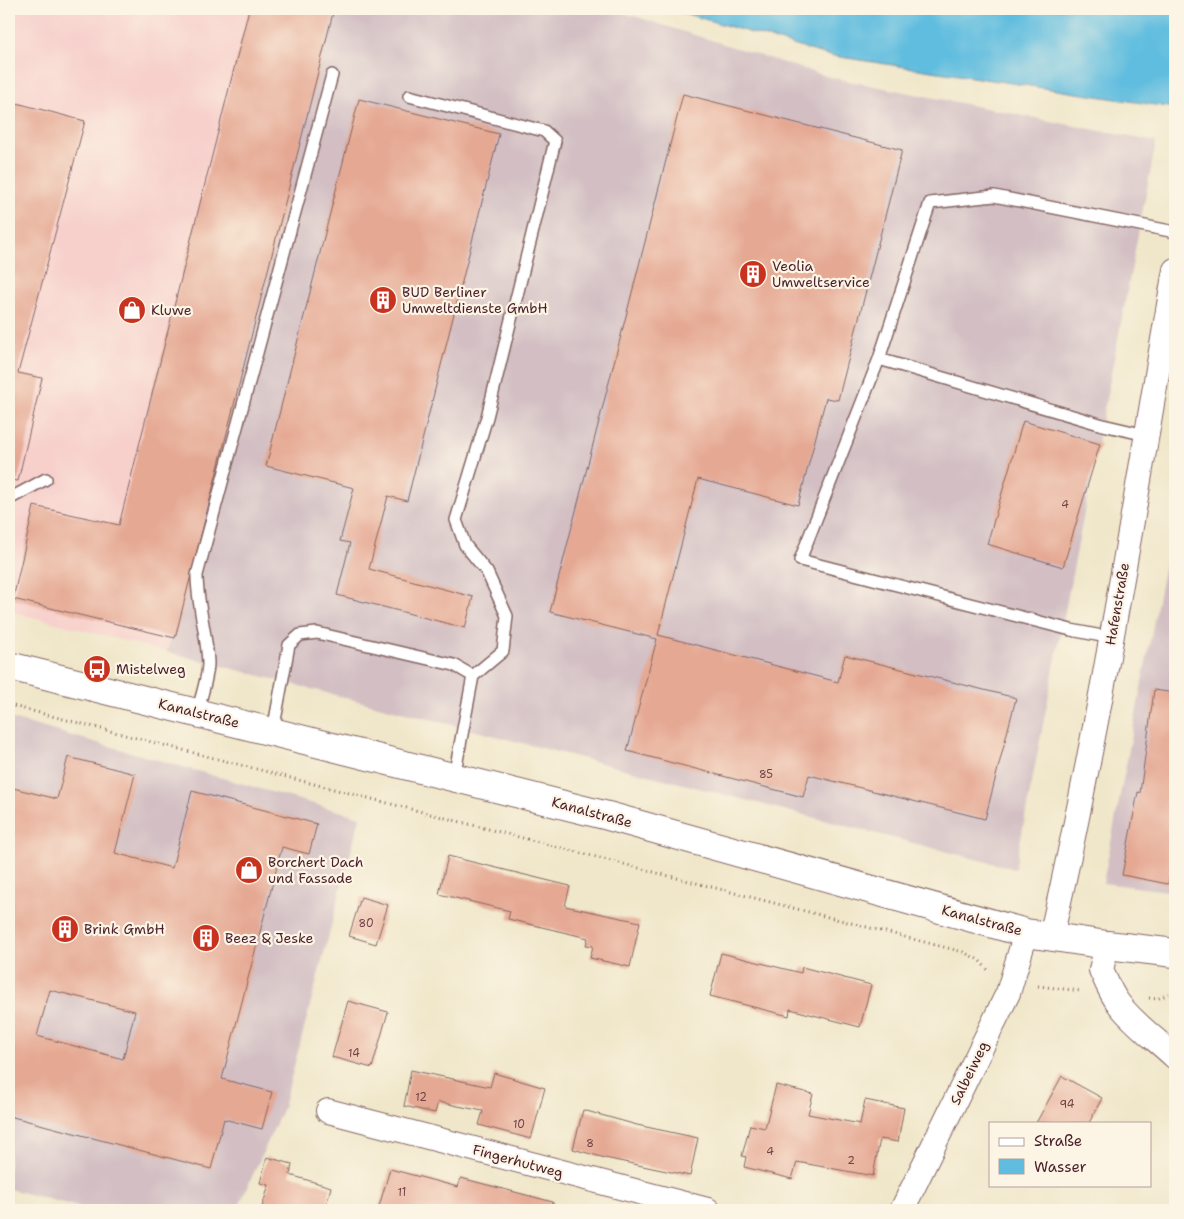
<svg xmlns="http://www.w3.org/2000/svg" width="1184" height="1219" font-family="'Shantell Sans',sans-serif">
<rect width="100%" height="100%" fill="#fcf5e5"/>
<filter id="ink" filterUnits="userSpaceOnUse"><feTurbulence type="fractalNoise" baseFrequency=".02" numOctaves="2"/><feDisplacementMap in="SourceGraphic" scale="10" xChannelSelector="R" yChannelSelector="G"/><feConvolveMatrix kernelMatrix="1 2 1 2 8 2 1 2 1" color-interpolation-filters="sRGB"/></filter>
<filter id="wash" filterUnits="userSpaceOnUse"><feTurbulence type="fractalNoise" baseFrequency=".0096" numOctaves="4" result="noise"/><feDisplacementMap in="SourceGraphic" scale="20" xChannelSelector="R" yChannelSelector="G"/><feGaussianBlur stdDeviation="1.12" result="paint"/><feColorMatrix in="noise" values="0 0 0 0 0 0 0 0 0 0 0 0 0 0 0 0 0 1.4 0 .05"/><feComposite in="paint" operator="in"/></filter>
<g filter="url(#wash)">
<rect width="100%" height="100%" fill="#f0e7ca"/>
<path fill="#f7d0cc" d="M9 9H334L167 652 9 611Z"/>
<path fill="#d2bec3" d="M334 9H611L829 77 1156 142 1015 869 167 652Z
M1175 513V892L1103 883Z
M9 718 360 817 283 1108 237 1210H91L9 1189Z"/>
<path fill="#61bddf" stroke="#566e85" d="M670 9H1175V108L827 55Z"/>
<g id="blocks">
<path fill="#e5a893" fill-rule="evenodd" d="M249 9H334L175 638 13 599 34 506 119 525Z
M683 94 902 150 838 400 826 398 798 505 698 479 658 635 838 682 845 655 1016 698 985 819 809 775 803 797 627 751 657 639 550 612Z
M359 99 499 134 407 501 388 496 369 569 473 597 465 628 337 595 350 543 340 541 354 488 266 466Z
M9 101 85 121 18 373 42 378 18 481 9 480Z
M1023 421 1100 444 1063 567 987 544Z
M1154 690 1175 693V866H1172L1168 884 1122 875 1138 792 1140 793Z
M68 757 135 774 115 853 172 868 192 791 317 824 309 854 282 847 222 1079 272 1092 262 1129 224 1119 211 1169 9 1116V787L57 799ZM50 990 135 1011 123 1059 37 1036Z
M448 856 570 886 565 906 640 922 630 967 590 958 593 946 586 945 588 938 508 919 510 911 439 894Z
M361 897 388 905 376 944 349 936Z
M721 953 801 973 802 967 871 985 860 1027 790 1009 789 1016 710 996Z
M348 1001 388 1012 372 1068 332 1057Z
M411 1070 490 1087 494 1073 545 1088 531 1139 479 1125 483 1111 438 1102 435 1113 404 1106Z
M1062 1076 1102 1098 1089 1123H1036Z
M776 1085 813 1094 808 1114 860 1124 865 1100 904 1108 898 1142 880 1139 873 1176 797 1162 792 1179 744 1167 746 1157 742 1156 750 1125 765 1128Z
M583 1110 637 1125 698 1138 690 1176 605 1158 573 1149Z
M267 1157 292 1164 290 1175 331 1187 325 1210H261L269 1185 260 1183Z
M390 1169 458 1187 461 1178 553 1202 552 1210H378Z"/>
</g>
</g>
<g filter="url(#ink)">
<use href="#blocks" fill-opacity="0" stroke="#846563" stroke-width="1"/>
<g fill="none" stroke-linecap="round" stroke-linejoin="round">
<g stroke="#846563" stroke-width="14">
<path id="lane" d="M409 96 544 131 555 141 487 417 456 520 465 545 487 572 507 616 503 651 473 676
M879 359 930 203 994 196 1175 232
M9 499 46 479
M1112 638 1071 630 800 560 879 359 1103 425 1146 435
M197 712C201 698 208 677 208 663 207 633 197 605 197 575L332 75
M273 731 289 645 300 635 317 633 454 665 473 676 454 777"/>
</g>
<g stroke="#846563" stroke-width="26">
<path id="street" d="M1051 937C1102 716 1136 493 1175 270
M1107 945 1101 970C1106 981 1111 994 1119 1004 1134 1024 1157 1040 1175 1057
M328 1111 708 1210
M902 1210 1008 993 1026 933"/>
</g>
<g stroke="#846563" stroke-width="30">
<path id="secondary" d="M9 666 608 816 1026 933 1107 945 1175 953"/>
</g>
<path stroke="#846563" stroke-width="3" stroke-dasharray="1 4" stroke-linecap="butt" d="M9 705 963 952 979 960 988 970
M1038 986 1081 991
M1149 998 1157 999 1175 991"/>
<use href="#lane" stroke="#fff" stroke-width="11"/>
<use href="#street" stroke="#fff" stroke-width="24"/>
<use href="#secondary" stroke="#fff" stroke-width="28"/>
</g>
</g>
<defs>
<g id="building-disc" transform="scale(1.4375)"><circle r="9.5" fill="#c8321e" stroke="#fcf5e5"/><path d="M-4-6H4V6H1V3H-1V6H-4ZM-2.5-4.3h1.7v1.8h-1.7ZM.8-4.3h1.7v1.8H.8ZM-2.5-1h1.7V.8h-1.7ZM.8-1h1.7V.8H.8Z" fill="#fff"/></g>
<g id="shop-disc" transform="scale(1.4375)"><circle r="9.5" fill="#c8321e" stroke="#fcf5e5"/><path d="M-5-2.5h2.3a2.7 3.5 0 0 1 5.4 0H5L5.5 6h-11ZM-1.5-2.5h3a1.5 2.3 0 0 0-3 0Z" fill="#fff"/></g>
<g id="bus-disc" transform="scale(1.4375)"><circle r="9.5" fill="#c8321e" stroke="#fcf5e5"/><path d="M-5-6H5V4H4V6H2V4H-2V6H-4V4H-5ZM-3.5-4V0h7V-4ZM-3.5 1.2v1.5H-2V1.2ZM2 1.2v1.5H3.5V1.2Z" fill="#fff"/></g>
</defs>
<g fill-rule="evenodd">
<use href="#building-disc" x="753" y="274"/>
<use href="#building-disc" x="383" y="300"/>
<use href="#shop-disc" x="132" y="310"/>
<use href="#bus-disc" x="97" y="669"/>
<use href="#shop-disc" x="249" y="870"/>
<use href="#building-disc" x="65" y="929"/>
<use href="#building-disc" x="206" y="938"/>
</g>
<g text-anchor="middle" stroke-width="4.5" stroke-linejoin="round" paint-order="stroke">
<g font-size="11" fill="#714145">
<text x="1065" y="508">4</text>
<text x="766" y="778">85</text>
<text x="366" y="927">80</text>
<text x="354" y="1057">14</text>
<text x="421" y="1101">12</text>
<text x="1067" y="1108">94</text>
<text x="519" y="1128">10</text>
<text x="590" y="1147">8</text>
<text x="770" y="1155">4</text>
<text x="851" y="1164">2</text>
<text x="402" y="1196">11</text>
</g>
<g font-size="14" fill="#4a1f2b" stroke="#fcf5e5" text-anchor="start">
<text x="772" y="271">Veolia<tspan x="772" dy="16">Umweltservice</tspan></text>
<text x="402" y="297">BUD Berliner<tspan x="402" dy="16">Umweltdienste GmbH</tspan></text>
<text x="151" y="315">Kluwe</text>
<text x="116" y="674">Mistelweg</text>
<text x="268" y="867">Borchert Dach<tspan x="268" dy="16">und Fassade</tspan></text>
<text x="84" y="934">Brink GmbH</text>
<text x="225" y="943">Beez &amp; Jeske</text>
</g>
<g font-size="14" fill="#4a1f2b" stroke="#fcf5e5">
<text transform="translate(1117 604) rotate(-80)" y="5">Hafenstraße</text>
<text transform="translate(199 713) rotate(14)" y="5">Kanalstraße</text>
<text transform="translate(592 812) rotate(15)" y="5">Kanalstraße</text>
<text transform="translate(982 920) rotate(15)" y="5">Kanalstraße</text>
<text transform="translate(969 1073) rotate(-64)" y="5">Salbeiweg</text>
<text transform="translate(518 1161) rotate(15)" y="5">Fingerhutweg</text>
</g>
</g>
<rect width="1184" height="1219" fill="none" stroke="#fcf5e5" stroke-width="30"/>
<rect x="989" y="1122" width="162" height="65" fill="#fcf5e5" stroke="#b59f9b"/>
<rect x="999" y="1138" width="25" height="8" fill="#ffffff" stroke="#b59f9b"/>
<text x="1034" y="1146" font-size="15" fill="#4a1f2b">Straße</text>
<rect x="999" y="1159" width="25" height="15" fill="#61bddf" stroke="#b59f9b"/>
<text x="1034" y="1172" font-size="15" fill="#4a1f2b">Wasser</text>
</svg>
